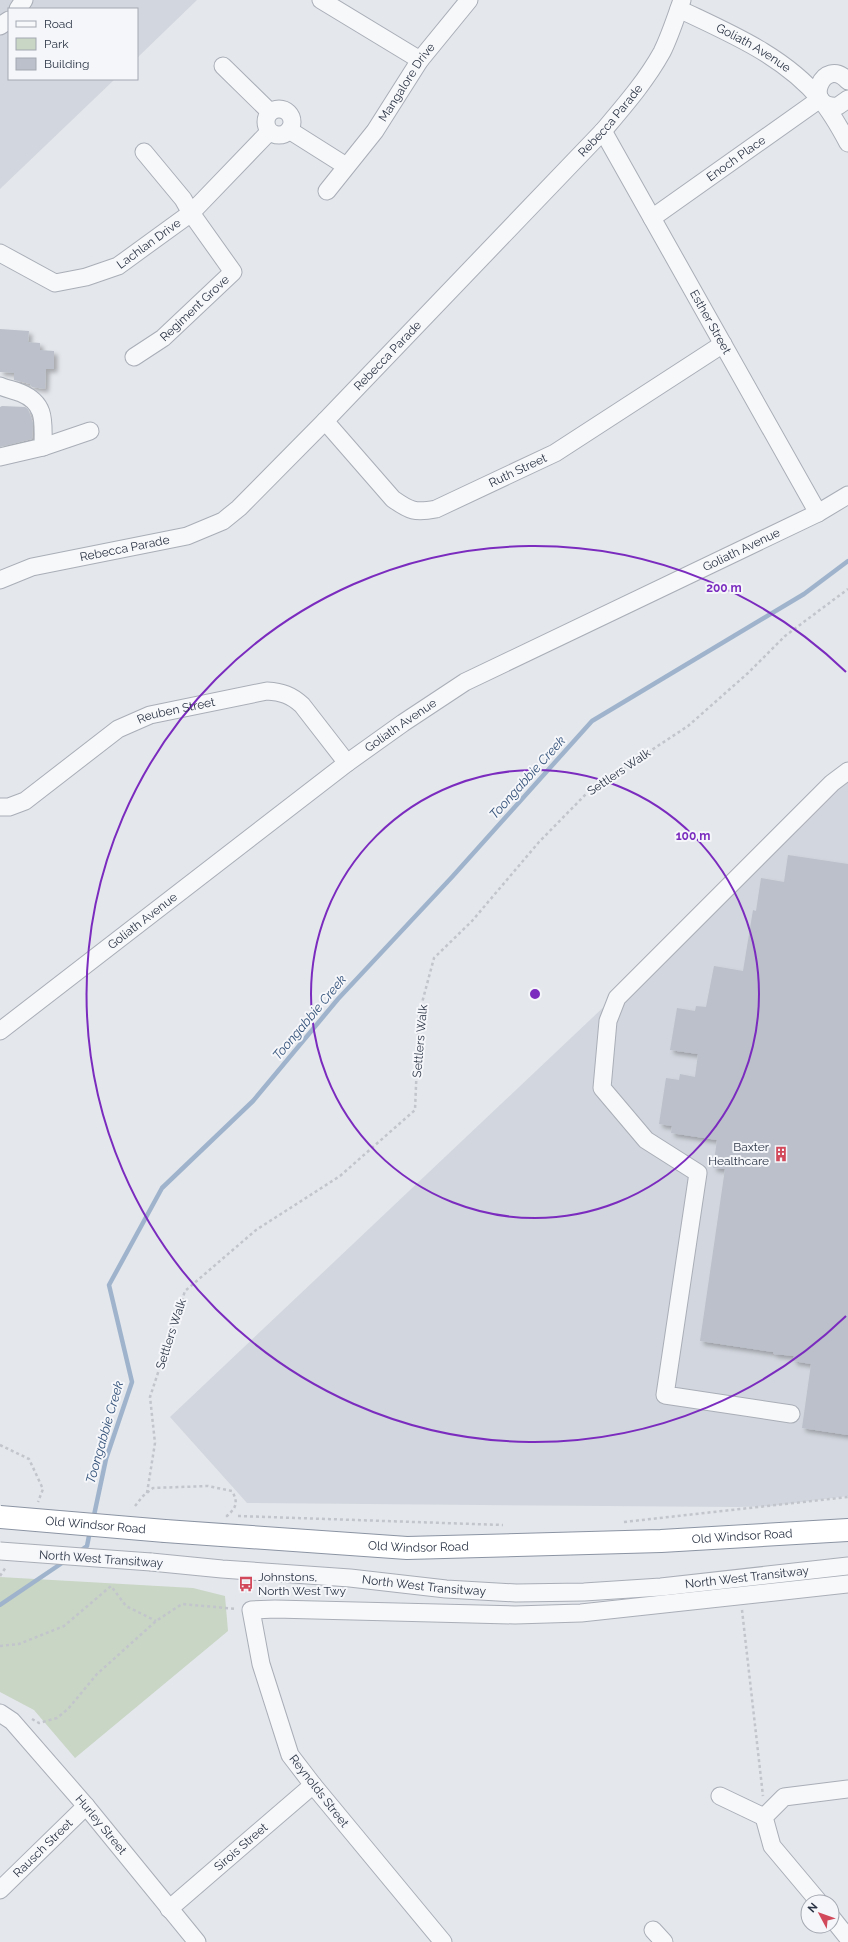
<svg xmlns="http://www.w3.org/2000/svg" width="848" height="1942" font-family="Raleway,sans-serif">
<defs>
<filter id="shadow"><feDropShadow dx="3.5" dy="3.5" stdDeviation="2" flood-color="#0004"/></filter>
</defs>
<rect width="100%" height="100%" fill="#e4e7ec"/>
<path fill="#d2d6de" d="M0 0H197L137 58V9H9V79H115L0 189Z
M848 776V1496L771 1506 737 1507 247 1503 170 1417Z"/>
<path fill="#c9d6c5" d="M0 1577 193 1588 225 1596 228 1631 75 1758 34 1710 0 1692Z"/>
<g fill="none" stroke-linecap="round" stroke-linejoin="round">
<path stroke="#9fb4cc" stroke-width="4.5" d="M93 1520 106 1459 132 1382 109 1285 162 1188 253 1101 338 999 452 877 592 721 804 594 848 561
M80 1551 87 1546 90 1531
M0 1605 65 1561"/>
</g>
<path fill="#bbc0ca" filter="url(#shadow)" d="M0 329 29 331 28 342 40 343V350L54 351V369H46L45 389 32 387 30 384 14 380V373L0 372Z
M2 406 25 407 28 409 33 423 32 439 0 447V407Z
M788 855 848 864V1435L802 1428 811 1364 793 1361 794 1356 774 1354 773 1352 700 1341 725 1169 713 1168 717 1140 671 1133 672 1126 659 1124 666 1078 679 1080 680 1074 695 1077 698 1054 670 1050 677 1008 695 1011 696 1006 706 1007 714 966 743 971 753 910 756 911 761 878 784 882Z"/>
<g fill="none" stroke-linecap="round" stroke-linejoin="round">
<g stroke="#a9aeb7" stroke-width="19">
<g id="minor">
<path d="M321 0 420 60"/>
<path d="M18 9 24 0"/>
<path id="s1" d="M679 9C729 33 783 55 820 99 831 112 840 128 848 143"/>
<path d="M0 26 9 20"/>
<path d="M223 66 270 112"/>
<path d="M848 81C823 54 801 109 838 106L848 99"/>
<circle cx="279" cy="122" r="13"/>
<path d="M289 130 346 166"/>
<path id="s2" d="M603 131 818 513"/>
<path id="s3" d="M327 191 375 131 420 60 469 0"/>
<path id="s4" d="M652 218 820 99"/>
<path id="s5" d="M0 253 55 283 86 277 118 266 191 213 269 132"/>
<path id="s6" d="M134 357 163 338 233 272 191 213 183 199 144 152"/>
<path d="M0 386C7 389 14 390 21 393 47 404 43 423 43 447L0 457"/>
<path id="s7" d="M325 421 393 499C410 511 415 513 436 509L555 453 723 344"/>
<path d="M43 447 90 431"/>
<path id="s8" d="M0 580 32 567 187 536 223 521 239 508 325 421 603 131C624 106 646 81 662 52 670 36 676 17 682 0"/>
<path id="s9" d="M0 807H9L25 801 118 729 150 715 267 691C282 692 291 695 302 705L347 763"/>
<path id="s10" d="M0 1031 347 763 403 723 465 682 818 513 848 495"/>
<path d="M791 1414 665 1395 698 1173 646 1140 602 1088 608 1021 617 998 832 783 848 771"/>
<path id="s11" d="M151 1562 222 1569 350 1578 446 1589 516 1593 584 1592 661 1587 848 1566"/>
<path id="s12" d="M0 1713 12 1721 86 1806 197 1942"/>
<path d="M720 1796 764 1817"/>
<path id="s13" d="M0 1890 86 1806"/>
<path d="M819 1902 772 1846 764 1817 784 1797 848 1789"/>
<path id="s14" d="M169 1909 313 1785"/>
<path d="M832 1918 848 1938"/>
<path d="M653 1930 664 1942"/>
<path d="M443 1942 313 1785 290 1755 261 1664 251 1610 275 1609 515 1615 581 1613 848 1584"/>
</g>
</g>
<g stroke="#8b94a3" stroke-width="24">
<g id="highway">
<path id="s15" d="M165 1531 407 1548 661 1541 848 1530"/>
</g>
</g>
<path stroke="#c2c5cb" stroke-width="2.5" stroke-dasharray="3 3" stroke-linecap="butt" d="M0 1445 29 1459 43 1489 38 1502
M147 1493 155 1443 150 1397 185 1291 256 1230 340 1176 415 1110 419 1014 434 958 472 921 539 842 588 792 688 726 748 673 785 636 848 589
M135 1506 143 1496 153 1488 208 1486 232 1491C238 1502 237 1507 227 1516H225
M238 1516 503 1525
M624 1522 848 1497
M0 1576 6 1567
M742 1610 763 1796
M0 1646 19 1644 64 1626 111 1586 126 1606 156 1621
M32 1719 39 1723 57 1718 68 1709 97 1674 156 1621 182 1604 237 1609"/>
<use href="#minor" stroke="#f7f8fa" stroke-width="17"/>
<use href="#highway" stroke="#fff" stroke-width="22"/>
<g stroke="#a9aeb7" stroke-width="19" stroke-linecap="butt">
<path id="minor-bridge" d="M0 1551 151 1562"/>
</g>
<g stroke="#8b94a3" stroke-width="24" stroke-linecap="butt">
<g id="highway-bridge">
<path id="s16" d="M0 1517 165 1531"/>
</g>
</g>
<use href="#minor-bridge" stroke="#f7f8fa" stroke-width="17"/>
<use href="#highway-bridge" stroke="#fff" stroke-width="22"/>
</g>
<g fill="none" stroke="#7b2cbf" stroke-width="2">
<circle cx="535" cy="994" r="224"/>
<path d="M846 1316A448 448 0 1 1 846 672"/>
</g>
<defs>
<g id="building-bare" transform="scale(1.2)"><path d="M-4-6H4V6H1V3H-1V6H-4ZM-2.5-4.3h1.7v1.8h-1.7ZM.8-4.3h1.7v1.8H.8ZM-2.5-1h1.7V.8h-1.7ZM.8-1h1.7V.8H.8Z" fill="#d1495b" stroke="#f4f6f9" stroke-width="2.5" paint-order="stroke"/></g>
<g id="bus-bare" transform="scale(1.2)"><path d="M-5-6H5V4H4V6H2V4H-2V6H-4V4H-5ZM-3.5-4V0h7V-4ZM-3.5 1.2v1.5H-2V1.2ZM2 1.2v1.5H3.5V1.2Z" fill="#d1495b" stroke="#f4f6f9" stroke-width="2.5" paint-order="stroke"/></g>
</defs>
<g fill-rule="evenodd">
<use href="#building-bare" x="781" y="1154"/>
<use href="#bus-bare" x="246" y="1584"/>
</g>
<g text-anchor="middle" stroke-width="4" stroke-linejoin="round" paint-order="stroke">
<g font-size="12" fill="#2b3445" stroke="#f4f6f9">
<text dy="4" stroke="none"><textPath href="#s1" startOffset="84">Goliath Avenue</textPath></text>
<text dy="4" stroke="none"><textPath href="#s3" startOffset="135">Mangalore Drive</textPath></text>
<text dy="4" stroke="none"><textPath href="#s8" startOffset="789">Rebecca Parade</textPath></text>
<text dy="4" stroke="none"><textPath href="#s4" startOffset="103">Enoch Place</textPath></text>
<text dy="4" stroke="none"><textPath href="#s5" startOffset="166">Lachlan Drive</textPath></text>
<text dy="4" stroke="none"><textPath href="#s6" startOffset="78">Regiment Grove</textPath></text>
<text dy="4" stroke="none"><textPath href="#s2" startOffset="219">Esther Street</textPath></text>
<text dy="4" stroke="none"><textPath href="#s8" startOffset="465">Rebecca Parade</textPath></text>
<text dy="4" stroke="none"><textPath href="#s7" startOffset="240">Ruth Street</textPath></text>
<text dy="4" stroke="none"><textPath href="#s8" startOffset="129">Rebecca Parade</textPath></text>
<text dy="4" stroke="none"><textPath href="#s10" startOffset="888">Goliath Avenue</textPath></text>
<text dy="4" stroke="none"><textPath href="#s9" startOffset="205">Reuben Street</textPath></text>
<text dy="4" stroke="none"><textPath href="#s10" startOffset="504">Goliath Avenue</textPath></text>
<text transform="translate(619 772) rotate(-34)" y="4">Settlers Walk</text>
<text dy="4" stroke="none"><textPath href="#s10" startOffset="180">Goliath Avenue</textPath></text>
<text transform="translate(420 1041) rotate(-85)" y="4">Settlers Walk</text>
<text transform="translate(171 1334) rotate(-72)" y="4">Settlers Walk</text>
<text dy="4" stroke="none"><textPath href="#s16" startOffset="96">Old Windsor Road</textPath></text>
<text dy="4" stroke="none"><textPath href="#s15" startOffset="578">Old Windsor Road</textPath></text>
<text dy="4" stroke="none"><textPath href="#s15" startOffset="254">Old Windsor Road</textPath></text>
<text transform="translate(101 1559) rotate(4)" y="4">North West Transitway</text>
<text dy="4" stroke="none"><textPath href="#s11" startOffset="598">North West Transitway</textPath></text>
<text dy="4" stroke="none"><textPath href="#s11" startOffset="274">North West Transitway</textPath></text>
<text transform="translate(319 1791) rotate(52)" y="4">Reynolds Street</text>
<text dy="4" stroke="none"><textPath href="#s12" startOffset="151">Hurley Street</textPath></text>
<text dy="4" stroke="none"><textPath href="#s14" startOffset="95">Sirois Street</textPath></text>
<text dy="4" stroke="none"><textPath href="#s13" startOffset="60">Rausch Street</textPath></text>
</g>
<g font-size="12" fill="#2b3445" stroke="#f4f6f9" text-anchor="end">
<text x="769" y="1151">Baxter<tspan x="769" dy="14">Healthcare</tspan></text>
<text x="258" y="1581" text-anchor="start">Johnstons,<tspan x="258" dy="14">North West Twy</tspan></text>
</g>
<g font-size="13" font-style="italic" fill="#34527a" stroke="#f4f6f9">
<text transform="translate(527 777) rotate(-48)" y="5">Toongabbie Creek</text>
<text transform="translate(309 1017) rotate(-50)" y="5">Toongabbie Creek</text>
<text transform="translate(104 1432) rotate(-74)" y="5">Toongabbie Creek</text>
</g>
</g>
<circle cx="535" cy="994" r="6" fill="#7b2cbf" stroke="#f4f6f9" stroke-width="2"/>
<g font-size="12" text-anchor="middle" font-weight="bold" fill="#7b2cbf" stroke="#f4f6f9" stroke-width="4" stroke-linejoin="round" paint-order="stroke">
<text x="724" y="592">200 m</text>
<text x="693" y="840">100 m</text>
</g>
<rect x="8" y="8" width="130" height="72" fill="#f4f6f9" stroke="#a4a8b1"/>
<rect x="16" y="21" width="20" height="6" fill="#f7f8fa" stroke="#a4a8b1"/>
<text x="44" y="28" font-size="12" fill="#2b3445">Road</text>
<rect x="16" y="38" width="20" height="12" fill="#c9d6c5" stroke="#a4a8b1"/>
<text x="44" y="48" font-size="12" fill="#2b3445">Park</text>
<rect x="16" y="58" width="20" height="12" fill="#bbc0ca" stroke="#a4a8b1"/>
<text x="44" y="68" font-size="12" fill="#2b3445">Building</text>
<g transform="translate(820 1914) rotate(311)"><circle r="19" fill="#f4f6f9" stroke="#a4a8b1"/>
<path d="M0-3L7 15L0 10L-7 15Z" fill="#d1495b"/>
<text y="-6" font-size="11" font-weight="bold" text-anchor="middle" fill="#2b3445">N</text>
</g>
</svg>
